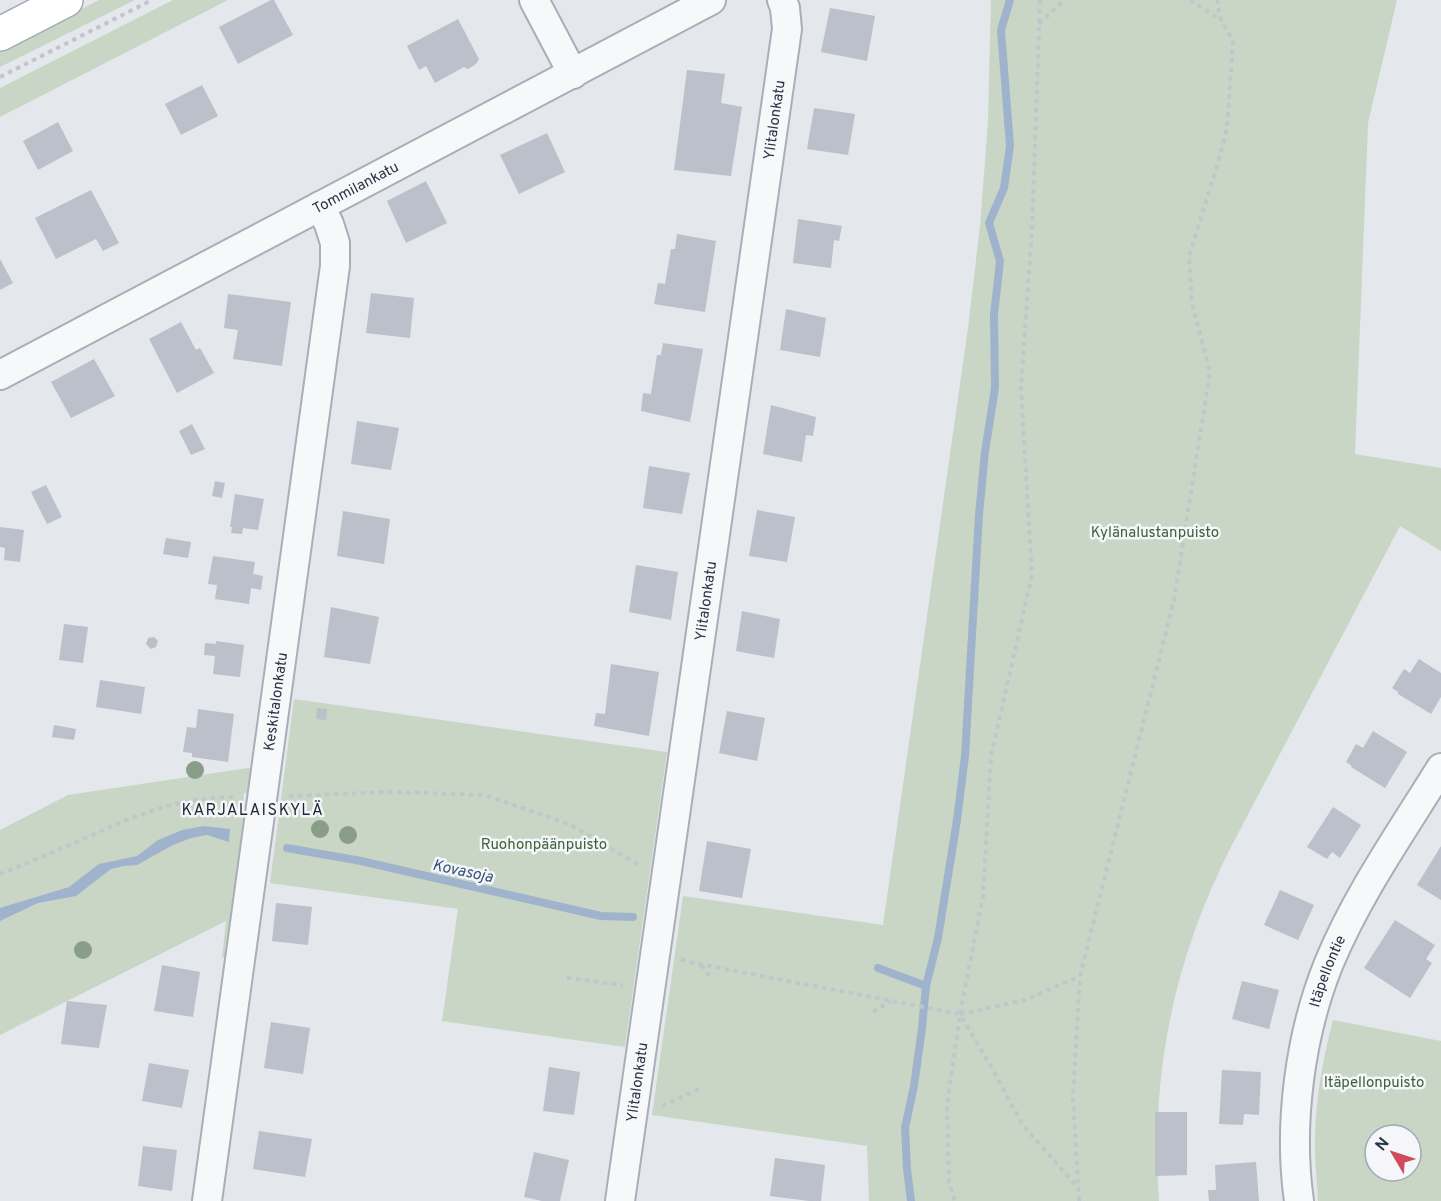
<svg xmlns="http://www.w3.org/2000/svg" width="1441" height="1201" font-family="Overpass,sans-serif">
<rect width="100%" height="100%" fill="#e4e7ec"/>
<path fill="#c9d6c5" fill-rule="evenodd" d="M99 0H135L0 67V51Z
M173 0H228L0 117V88Z
M991 0H1397L1368 123 1355 454 1441 468V551L1400 526 1232 845C1174 958 1150 1074 1159 1201H869L867 1146 652 1115 683 896 883 925 968 328 980 226 988 122Z
M294 699 667 752 625 1047 442 1021 458 909 270 883Z
M248 768 255 769 251 792 244 793 243 804 249 805 227 956 222 958 226 921 0 1035V830L68 795Z
M1333 1020 1441 1041V1201H1318C1317 1179 1314 1157 1315 1136 1316 1097 1323 1058 1333 1020ZM1375 1135H1411V1171H1375Z"/>
<path fill="#9fb4cc" d="M204 826 230 829 229 842 207 835 191 838 171 846 137 865 124 866 111 869 76 896 38 903 0 921V908L69 887 99 864 137 856 158 840 182 830Z"/>
<g fill="none" stroke-linecap="round" stroke-linejoin="round">
<path stroke="#9fb4cc" stroke-width="8" d="M287 848 361 861 601 916 633 917
M878 968 926 986
M911 1201 907 1169 905 1128 914 1086 922 1028 926 986 938 938 957 820 965 756 979 515 985 452 995 388 994 315 1000 261 989 223 1004 188 1010 146 1001 30 1010 0"/>
</g>
<path fill="#bbc0ca" d="M271 0H274L293 35 238 64 219 27Z
M830 8 875 16 867 61 821 52Z
M458 19 479 59 476 64 468 69 464 67 435 83 426 66 419 70 407 46Z
M687 70 725 74 721 103 742 107 731 176 674 170Z
M202 85 218 116 181 135 165 104Z
M814 108 855 114 848 155 807 149Z
M58 122 73 151 38 170 23 141Z
M547 133 565 172 519 194 500 155Z
M426 181 447 223 406 243 387 201Z
M91 190 119 243 103 251 96 239 56 259 35 218Z
M798 219 842 226 839 241 834 240 831 268 793 263Z
M677 234 716 241 705 312 654 304 658 283 665 284 671 249H675Z
M0 259 13 283 0 290Z
M371 293 414 298 410 338 366 333Z
M228 294 291 302 282 366 233 359 238 330 224 328Z
M786 309 826 318 820 357 780 350Z
M181 322 196 350 200 348 214 373 177 393 149 339Z
M663 343 703 349 690 422 641 411 643 393 651 394 657 355H661Z
M94 359 115 396 71 418 51 382Z
M771 405 816 417 813 436 806 435 802 462 763 454Z
M357 421 399 428 391 470 351 464Z
M192 424 205 449 191 455 179 431Z
M649 466 690 473 682 514 643 508Z
M215 481 225 483 222 498 212 496Z
M46 485 62 517 47 524 31 492Z
M235 494 264 499 258 530 243 528 242 534 231 533 232 527H230Z
M757 510 795 517 787 562 749 556Z
M343 511 390 519 384 564 337 556Z
M0 527 24 530 20 562 4 560 5 548 0 547Z
M166 538 191 542 188 558 163 554Z
M213 556 255 562 253 574 263 576 261 590 251 588 249 604 215 599 217 585 208 584Z
M636 565 678 572 671 620 629 612Z
M331 607 379 617 370 664 324 657Z
M742 611 780 619 774 658 736 651Z
M64 624 88 627 83 663 59 660Z
M154 637 158 641 156 647 151 649 146 644 148 638Z
M216 641 244 645 240 677 213 674 215 656 204 655 205 643 216 644Z
M1419 659 1441 673V697L1431 714 1398 694V692L1392 688 1404 669 1410 673Z
M611 664 659 672 649 736 594 726 596 713 605 714Z
M100 680 145 687 141 714 96 707Z
M317 708 327 709 326 720 316 719Z
M198 709 234 714 228 762 192 757V753L183 752 187 727 196 728Z
M727 711 765 718 757 761 719 753Z
M54 725 76 729 74 740 52 737Z
M1373 731 1407 752 1385 788 1351 767 1352 766 1346 762 1356 744 1363 748Z
M1333 807 1361 825 1340 858 1332 852 1327 859 1307 847Z
M707 841 751 849 742 898 699 891Z
M1441 846V900L1417 885Z
M1280 890 1314 905 1298 940 1264 925Z
M276 903 312 907 308 945 272 941Z
M1395 920 1435 945 1426 959 1432 963 1410 998 1364 968Z
M162 965 200 972 193 1017 154 1011Z
M1242 981 1279 990 1269 1029 1232 1019Z
M67 1001 107 1005 99 1048 61 1044Z
M271 1022 310 1028 303 1074 264 1068Z
M149 1063 189 1070 182 1108 142 1101Z
M549 1067 580 1072 574 1115 543 1111Z
M1222 1070 1261 1072 1259 1115 1244 1114 1243 1125 1219 1124Z
M1155 1112H1187V1175L1155 1176Z
M259 1131 312 1139 305 1177 253 1169Z
M143 1146 177 1150 172 1191 138 1186Z
M534 1152 569 1160 560 1201H542L524 1197Z
M775 1158 825 1165 821 1201H809L770 1196Z
M1256 1162 1259 1201H1209L1208 1190H1216L1215 1165Z"/>
<g fill="none" stroke-linecap="round" stroke-linejoin="round">
<g stroke="#a9aeb7" stroke-width="32">
<g id="minor">
<path d="M534 0 573 74"/>
<path id="s1" d="M0 375 711 0"/>
<path id="s2" d="M207 1201 335 266V243L329 224 320 206"/>
<path id="s3" d="M620 1201 787 29 785 8 782 0"/>
<path id="s4" d="M1299 1201C1288 1125 1300 1034 1329 963 1357 895 1402 831 1441 768"/>
</g>
</g>
<g stroke="#a3abb8" stroke-width="36">
<path id="major" d="M0 34 66 0"/>
</g>
<path stroke="#c2c5cb" stroke-width="4" stroke-dasharray="4.5 4.5" stroke-linecap="butt" d="M1040 0 1032 229 1021 388 1032 575 991 756 983 896 960 1014 992 1068 1022 1124 1079 1189
M1190 0 1221 20
M1039 24 1064 0
M0 77 152 0
M289 796 390 792 484 795 569 824 641 866
M0 874C27 863 54 852 81 840 132 817 176 797 234 797
M681 959 689 962 960 1014 947 1105 949 1182 955 1201
M701 965 710 977
M567 978 623 985
M873 1012 891 1001
M960 1014 1025 1000 1080 976
M662 1106 703 1087
M1079 1201 1073 1098 1080 976 1174 600 1210 372 1192 303 1189 257 1219 159 1227 128 1233 41 1221 20 1217 0"/>
<use href="#minor" stroke="#f7f8fa" stroke-width="28"/>
<use href="#major" stroke="#fff" stroke-width="33"/>
</g>
<g fill="#899d89">
<circle cx="195" cy="770" r="9"/>
<circle cx="320" cy="829" r="9"/>
<circle cx="348" cy="835" r="9"/>
<circle cx="83" cy="950" r="9"/>
</g>
<g text-anchor="middle" stroke-width="5" stroke-linejoin="round" paint-order="stroke">
<g font-size="15" fill="#2b3445" stroke="#f4f6f9">
<text dy="5" stroke="none"><textPath href="#s3" startOffset="1092">Ylitalonkatu</textPath></text>
<text dy="5" stroke="none"><textPath href="#s1" startOffset="402">Tommilankatu</textPath></text>
<text dy="5" stroke="none"><textPath href="#s3" startOffset="606">Ylitalonkatu</textPath></text>
<text dy="5" stroke="none"><textPath href="#s2" startOffset="504">Keskitalonkatu</textPath></text>
<text dy="5" stroke="none"><textPath href="#s4" startOffset="234">Itäpellontie</textPath></text>
<text dy="5" stroke="none"><textPath href="#s3" startOffset="120">Ylitalonkatu</textPath></text>
</g>
<g font-size="15" fill="#3f6138" stroke="#f4f6f9">
<text x="1155" y="537">Kylänalustanpuisto</text>
<text x="544" y="849">Ruohonpäänpuisto</text>
<text x="1374" y="1087">Itäpellonpuisto</text>
</g>
<g font-size="16" letter-spacing="1.5" fill="#1d2536" stroke="#f4f6f9">
<text x="253" y="815">KARJALAISKYLÄ</text>
</g>
<g font-size="16" font-style="italic" fill="#34527a" stroke="#f4f6f9">
<text transform="translate(463 870) rotate(12)" y="6">Kovasoja</text>
</g>
</g>
<g transform="translate(1393 1153) rotate(309)"><circle r="28" fill="#f4f6f9" stroke="#a4a8b1" stroke-width="1.5"/>
<path d="M0-4.5L10 22L0 15L-10 22Z" fill="#d1495b"/>
<text y="-9" font-size="16" font-weight="bold" text-anchor="middle" fill="#2b3445">N</text>
</g>
</svg>
